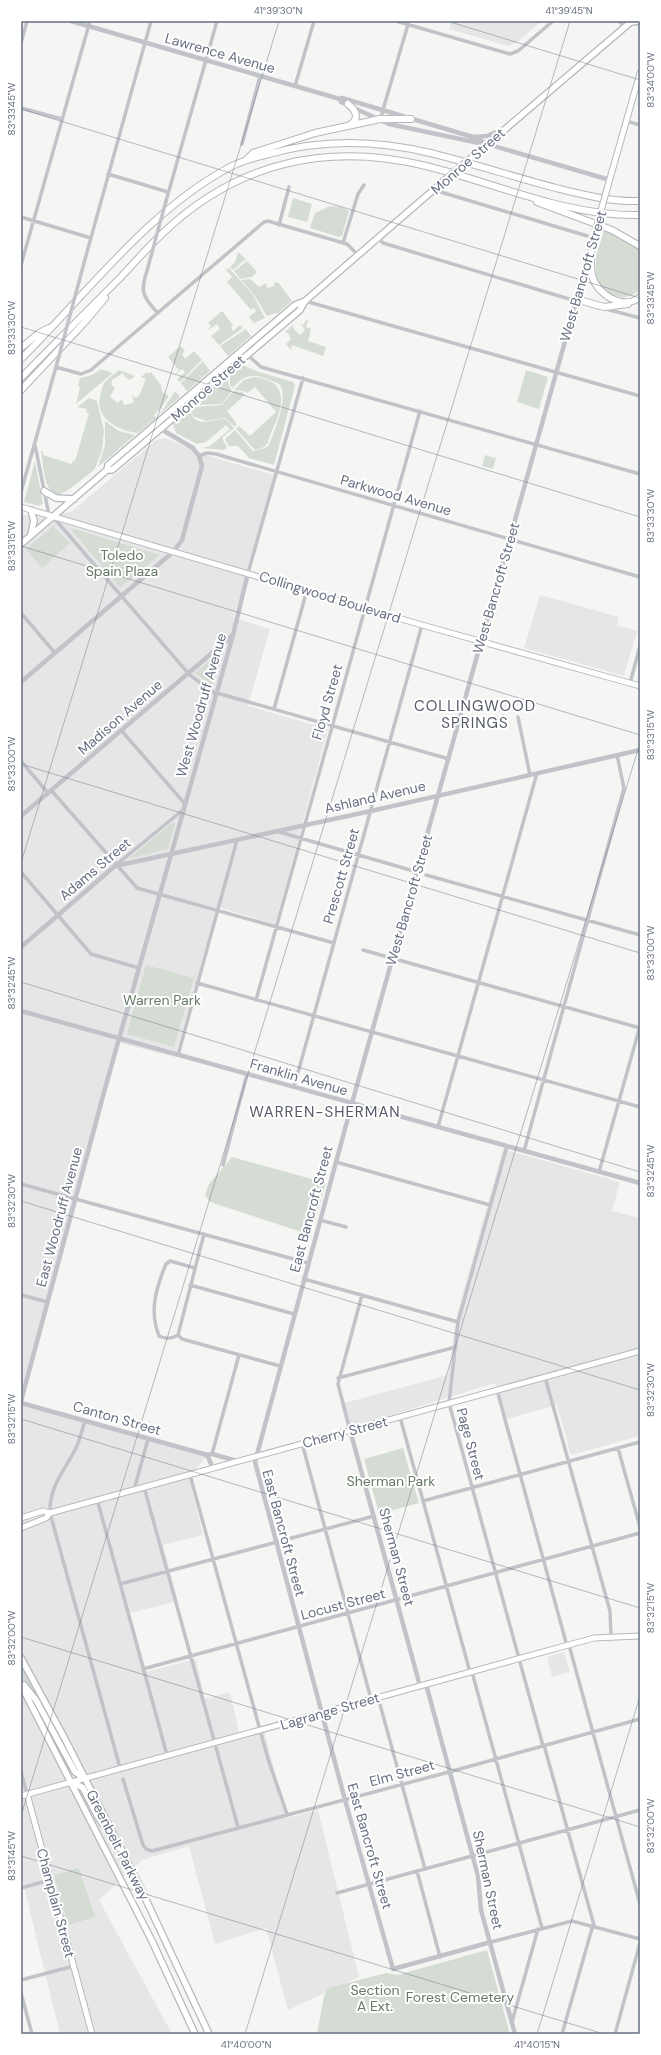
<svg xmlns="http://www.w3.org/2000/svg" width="661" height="2055" font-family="'DM Sans',sans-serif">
<rect width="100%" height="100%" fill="#f5f6f3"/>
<path fill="#e6e6e6" d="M451 21H542L516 43 508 46 449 29Z
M165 438 212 457 274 475 234 618 270 629 248 706 328 729 275 924 217 907 175 1057 120 1043 23 1401 209 1453 189 1478 203 1535 163 1545 178 1601 130 1613 146 1672 196 1659 205 1699 230 1692 239 1733 263 1727 287 1818 318 1810 359 1977 288 2010 266 1928 215 1944 189 1846 142 1860 99 1900 172 2034H60L21 1875V514L30 516 71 512 156 440Z
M540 595 619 617 617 625 637 631 624 676 524 648Z
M503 1149 620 1182 612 1211 640 1218V1436L571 1455 557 1405 507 1419 495 1383 347 1429 341 1404 448 1375 457 1314Z
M564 1652 570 1672 552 1677 547 1657Z"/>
<path fill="#d5dcd4" d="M293 198 312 204 307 222 288 217Z
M330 206 341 207 349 211 342 236 339 237 310 228 315 213Z
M604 230 631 242 640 250V290C620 306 604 293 594 275L596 274V257Z
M238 252 246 259 233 270 230 267 235 262Z
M247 261 257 272 252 277 240 279 234 271Z
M229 268 253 295 265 318 254 323 249 317 256 311 254 308 251 310 227 282 232 277 226 270Z
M250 279 259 287 266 283 267 288 274 286V283L278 282 292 301 277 314 276 313 267 316 254 295 241 280Z
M222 311 233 325 231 327 233 331 240 325 243 328 219 345 211 336 220 329 217 324 207 331 211 326 208 323Z
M307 319 308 321 306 327 311 329 308 341 326 347 323 356 292 345 291 350 286 344 291 339 288 333 285 332 293 325V328L300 335 305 330 300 323 303 325Z
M246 329 251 336 228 356 220 346Z
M181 346 185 351 182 354 185 359 194 351 202 360 180 382 177 379 185 372 182 369 174 376 179 370 168 357Z
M203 361 210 371 187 391 181 383Z
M242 365 259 372 293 382 295 386 274 465 249 458 238 446H229L225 439 235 430 253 451 265 448 269 445C274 431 290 396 279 384 259 375 248 370 233 388L230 385V375Z
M101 369 113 373 76 404 80 387 78 386 80 378 92 375Z
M119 370 135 376 130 380 125 377 123 373 112 380 111 385 115 387 110 397 118 403 122 399 124 405 134 403 132 395 136 398 140 394 146 379 141 377 147 372 148 374 151 372 161 385 162 392 169 396 161 408 154 415 156 418 138 433C119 431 95 419 100 397 101 392 102 386 105 382 109 377 115 374 119 370Z
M526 370 548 377 539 409 517 402Z
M229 376 228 383 232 390 222 404 197 405 192 408 191 413C197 429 214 418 224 419 228 420 231 425 234 428L223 437V440L227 448 224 450 202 448 210 446 230 429 226 425 206 442 197 444 176 433 173 424 178 419Z
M254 377C281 379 286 396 277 419 274 427 269 435 268 443L264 447 255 450 236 429 239 426 250 436 276 412 255 387 247 393 244 391 234 390 244 380Z
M175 391 180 397 160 414Z
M233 391 242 392 245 395 227 411 237 424 235 427 225 418 206 421 193 416 192 411 195 407 222 405Z
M89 398 97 401 104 431 102 450 96 466 94 470 70 489 58 495C42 489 44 466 41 451H43V455L72 464 73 460 75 461 89 413 86 412 87 409 77 407Z
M105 421 119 431 135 435 98 467 105 445Z
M497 454 493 469 482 466 485 455 495 458Z
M35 461 43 504 39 506 24 502Z
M53 526 70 543 42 568 26 549Z
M70 528 160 555 120 588Z
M222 651 212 685 195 673Z
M173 822 175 823 168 849 128 859Z
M146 965 194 978 174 1047 127 1034Z
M232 1157 326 1183 311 1235 210 1202 205 1195 209 1184Z
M403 1448 419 1503 379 1514 364 1459Z
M21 1665 60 1736 22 1678Z
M79 1868 95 1917 68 1925 54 1875Z
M487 1950 510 2034H317L324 1996 328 1988 386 1973 397 1975Z"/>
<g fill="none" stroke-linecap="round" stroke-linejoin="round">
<g stroke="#b6b8be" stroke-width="7">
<path id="secondary" d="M607 189 640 73
M592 244 595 232
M21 507 422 625 640 686
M21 1518 43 1511 50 1513 640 1351
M21 1528 46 1518 50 1513
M27 1794 92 2034
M21 1796 594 1638 640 1636"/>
</g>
<g stroke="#b5b7bb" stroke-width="8">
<path id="primary" d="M631 22 640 21
M476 154 632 21
M107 470H112L124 460 300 310 305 301 446 179
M44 491 56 498 74 499
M31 534 34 521 31 510
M21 544 107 470 108 465 295 305 305 301
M21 1658 66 1741 140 1887 209 2034
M21 1685 152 1941 195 2034
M24 1685 36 1700 75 1772 84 1778
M71 1781 83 1788 98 1817 108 1831"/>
</g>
<g stroke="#b4b6ba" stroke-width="8">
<path id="motorway" d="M348 104C357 111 360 120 348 126
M247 159 253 153 315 133 380 119H411
M537 202 612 230 640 246
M592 244C591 254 590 265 592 275 596 294 623 311 640 297
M576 299 604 307 628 304
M21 348 39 333 49 328
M21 359C87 294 149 209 232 166 244 160 256 157 269 154 322 139 376 140 430 153 472 163 514 177 556 188 584 195 611 202 640 201
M21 378C54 344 88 310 121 277 135 262 148 247 163 233 237 162 327 142 426 166 495 183 568 217 640 215
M21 390 84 323 105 298"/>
</g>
<path stroke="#c1c3c8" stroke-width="3.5" d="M396 21 510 54 518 51 553 21
M619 21 625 27
M21 43 27 21
M295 86 314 21
M21 108 62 119
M380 120 409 21
M626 121 640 125
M242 144 260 76
M108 174 168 192
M434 190 594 238
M166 201 217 21
M21 217 91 238
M279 225 289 187
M378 238 383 243 599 308
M343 243 358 194 364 185
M84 263 151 21
M21 265 90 21
M148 267C141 290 140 295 158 313
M305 301 640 396
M606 309 640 318
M242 350 261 367 640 474
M56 367 81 374 91 370 264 222 268 221 347 244 358 255
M35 445 49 515
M199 456 207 453 216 454 640 577
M21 492 59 356
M54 518 188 673
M248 573 303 378
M21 613 55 653
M187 673 216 694
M630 683 640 646
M217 693 449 759
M274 709 307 590
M518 717 530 775
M121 730 185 804
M21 761 48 793
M51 790 137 888 334 943
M276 831 417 872
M116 865 184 809
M21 872 91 954 139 968
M426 875 640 935
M363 950 640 1028
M197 983 640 1107
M256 1000 420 411
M178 1055 237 840
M294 1087 422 625
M438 1127 537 773
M507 1146 458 1322 449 1403 543 1746
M524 1151 624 788 617 755
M336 1162 490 1205
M223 1165 247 1074
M599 1172 640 1026
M21 1184 308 1263
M320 1220 346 1227
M304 1279 458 1322
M190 1285 294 1314
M21 1295 48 1302
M178 1335C172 1339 165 1339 159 1336 149 1311 156 1288 166 1264L170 1261 195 1268
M178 1335 182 1339 280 1366
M178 1335 204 1234
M545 1377 610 1611 611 1637
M338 1378 456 1347
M497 1390 567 1646
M400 1417 470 1672
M85 1421C82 1430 80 1439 76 1448 65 1470 49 1486 50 1513L120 1768
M350 1430 338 1384 362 1295
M302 1443 371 1699
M618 1448 640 1527
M212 1454 239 1355
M190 1475 268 1759 287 1814
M144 1487 238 1827
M134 1490 148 1439
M97 1499 167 1755
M423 1501 640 1442
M120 1584 374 1516
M569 1645 640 1904
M143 1669 640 1533
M472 1672 542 1928
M378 1697 425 1869
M544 1745 594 1925
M21 1772 27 1794
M123 1779 143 1845 146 1849 152 1851 449 1772 640 1719
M417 1871 440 1957
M21 1888 50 1880
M337 1893 640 1810
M491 1942 572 1921 640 1939
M21 1980 74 1966
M21 1993 32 2034
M512 2022 538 1929
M562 2034 593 1925
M615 2034 640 1943"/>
<path stroke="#c1c3c8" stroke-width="4.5" d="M71 21 340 99 342 98 473 137 487 144 610 180
M340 99 341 102 389 124 484 144
M474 137 487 136 503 129
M21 682 173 552 182 540 202 466 199 456 193 448 154 425
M21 816 233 635
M21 947 115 866 371 811 640 750
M21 1011 640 1183
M21 1401 104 1092 233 635 248 573
M21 1403 207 1455 212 1454 237 1461
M350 1430 420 1686
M207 1455 213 1468
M426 1684 478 1876 481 1910 515 2034
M491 1942 393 1969 345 1800 255 1462 352 1103 590 252"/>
<use href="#secondary" stroke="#fff" stroke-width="5"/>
<use href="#primary" stroke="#fff" stroke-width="5.5"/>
<use href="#motorway" stroke="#fff" stroke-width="6"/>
<g stroke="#b6b8be" stroke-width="7" stroke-linecap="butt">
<path id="secondary-bridge" d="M595 232 607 189"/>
</g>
<g stroke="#b5b7bb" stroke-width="8" stroke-linecap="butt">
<path id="primary-bridge" d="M446 179 476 154"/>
</g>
<path stroke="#c1c3c8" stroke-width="3.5" d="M148 267 166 201
M59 356 84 263"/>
<use href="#secondary-bridge" stroke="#fff" stroke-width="5"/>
<use href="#primary-bridge" stroke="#fff" stroke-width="5.5"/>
</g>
<path fill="none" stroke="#676f81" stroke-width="1" stroke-opacity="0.45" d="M447 21 640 80M21 109 640 298M21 327 640 517M21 546 640 735M21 764 640 953M21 863 279 21M21 982 640 1172M21 1201 640 1390M21 1419 640 1608M21 1637 640 1827M21 1816 570 21M21 1856 604 2034M245 2034 640 743M537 2034 640 1696"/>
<g text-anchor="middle" stroke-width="4" stroke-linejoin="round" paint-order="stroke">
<g font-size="14" fill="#676f81" stroke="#fff">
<text transform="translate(220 53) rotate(16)" y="5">Lawrence Avenue</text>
<text transform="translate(468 161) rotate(-41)" y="5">Monroe Street</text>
<text transform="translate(583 276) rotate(-74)" y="5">West Bancroft Street</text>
<text transform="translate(208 388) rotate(-41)" y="5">Monroe Street</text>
<text transform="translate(396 495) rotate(16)" y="5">Parkwood Avenue</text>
<text transform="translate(496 588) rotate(-74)" y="5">West Bancroft Street</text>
<text transform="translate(330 597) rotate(17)" y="5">Collingwood Boulevard</text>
<text transform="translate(327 702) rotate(-74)" y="5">Floyd Street</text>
<text transform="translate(201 705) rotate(-74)" y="5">West Woodruff Avenue</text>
<text transform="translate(120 717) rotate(-41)" y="5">Madison Avenue</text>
<text transform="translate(375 797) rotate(-13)" y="5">Ashland Avenue</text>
<text transform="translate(95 869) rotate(-40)" y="5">Adams Street</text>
<text transform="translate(341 876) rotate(-74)" y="5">Prescott Street</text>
<text transform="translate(409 900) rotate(-74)" y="5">West Bancroft Street</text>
<text transform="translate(299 1077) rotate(16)" y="5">Franklin Avenue</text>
<text transform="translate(311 1209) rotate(-75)" y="5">East Bancroft Street</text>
<text transform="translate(59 1217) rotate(-75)" y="5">East Woodruff Avenue</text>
<text transform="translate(117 1418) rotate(16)" y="5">Canton Street</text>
<text transform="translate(345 1432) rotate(-15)" y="5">Cherry Street</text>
<text transform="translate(471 1444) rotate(75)" y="5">Page Street</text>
<text transform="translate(284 1533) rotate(75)" y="5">East Bancroft Street</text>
<text transform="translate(397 1557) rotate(75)" y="5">Sherman Street</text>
<text transform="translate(343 1604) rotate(-15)" y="5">Locust Street</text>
<text transform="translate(330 1711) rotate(-16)" y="5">Lagrange Street</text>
<text transform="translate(402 1773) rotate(-15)" y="5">Elm Street</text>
<text transform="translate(118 1845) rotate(63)" y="5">Greenbelt Parkway</text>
<text transform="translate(370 1846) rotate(74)" y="5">East Bancroft Street</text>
<text transform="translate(488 1880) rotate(78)" y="5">Sherman Street</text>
<text transform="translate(56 1903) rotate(75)" y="5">Champlain Street</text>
</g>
<g font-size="14" fill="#657966" stroke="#fff">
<text x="122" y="560">Toledo<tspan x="122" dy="16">Spain Plaza</tspan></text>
<text x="162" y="1005">Warren Park</text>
<text x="391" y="1486">Sherman Park</text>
<text x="375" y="1995">Section<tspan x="375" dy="16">A Ext.</tspan></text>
<text x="460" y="2002">Forest Cemetery</text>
</g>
<g font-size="15" letter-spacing="1" fill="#545a67" stroke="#fff">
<text x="475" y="711">COLLINGWOOD<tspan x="475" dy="17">SPRINGS</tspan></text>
<text x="325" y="1117">WARREN-SHERMAN</text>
</g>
</g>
<rect width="661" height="2055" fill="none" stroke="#ffffff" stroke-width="44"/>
<rect x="22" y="22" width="617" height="2011" fill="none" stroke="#676f81" stroke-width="1.5"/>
<g font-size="10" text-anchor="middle" fill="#676f81">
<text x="278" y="14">41°39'30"N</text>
<text x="569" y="14">41°39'45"N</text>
<text transform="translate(650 80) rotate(-90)" y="4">83°34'00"W</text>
<text transform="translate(11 109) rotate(-90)" y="4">83°33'45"W</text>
<text transform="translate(650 298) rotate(-90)" y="4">83°33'45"W</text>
<text transform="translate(11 328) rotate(-90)" y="4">83°33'30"W</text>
<text transform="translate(650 516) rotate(-90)" y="4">83°33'30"W</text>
<text transform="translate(11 546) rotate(-90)" y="4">83°33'15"W</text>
<text transform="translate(650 735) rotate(-90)" y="4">83°33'15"W</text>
<text transform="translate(11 764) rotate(-90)" y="4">83°33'00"W</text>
<text transform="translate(650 953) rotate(-90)" y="4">83°33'00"W</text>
<text transform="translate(11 983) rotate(-90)" y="4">83°32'45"W</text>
<text transform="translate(650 1171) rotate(-90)" y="4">83°32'45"W</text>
<text transform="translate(11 1201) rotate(-90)" y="4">83°32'30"W</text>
<text transform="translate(650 1390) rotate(-90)" y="4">83°32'30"W</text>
<text transform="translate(11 1419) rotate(-90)" y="4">83°32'15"W</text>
<text transform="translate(650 1608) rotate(-90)" y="4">83°32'15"W</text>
<text transform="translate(11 1638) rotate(-90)" y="4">83°32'00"W</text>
<text transform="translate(650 1826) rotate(-90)" y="4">83°32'00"W</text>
<text transform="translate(11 1856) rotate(-90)" y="4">83°31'45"W</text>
<text x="246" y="2048">41°40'00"N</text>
<text x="537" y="2048">41°40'15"N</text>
</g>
</svg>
